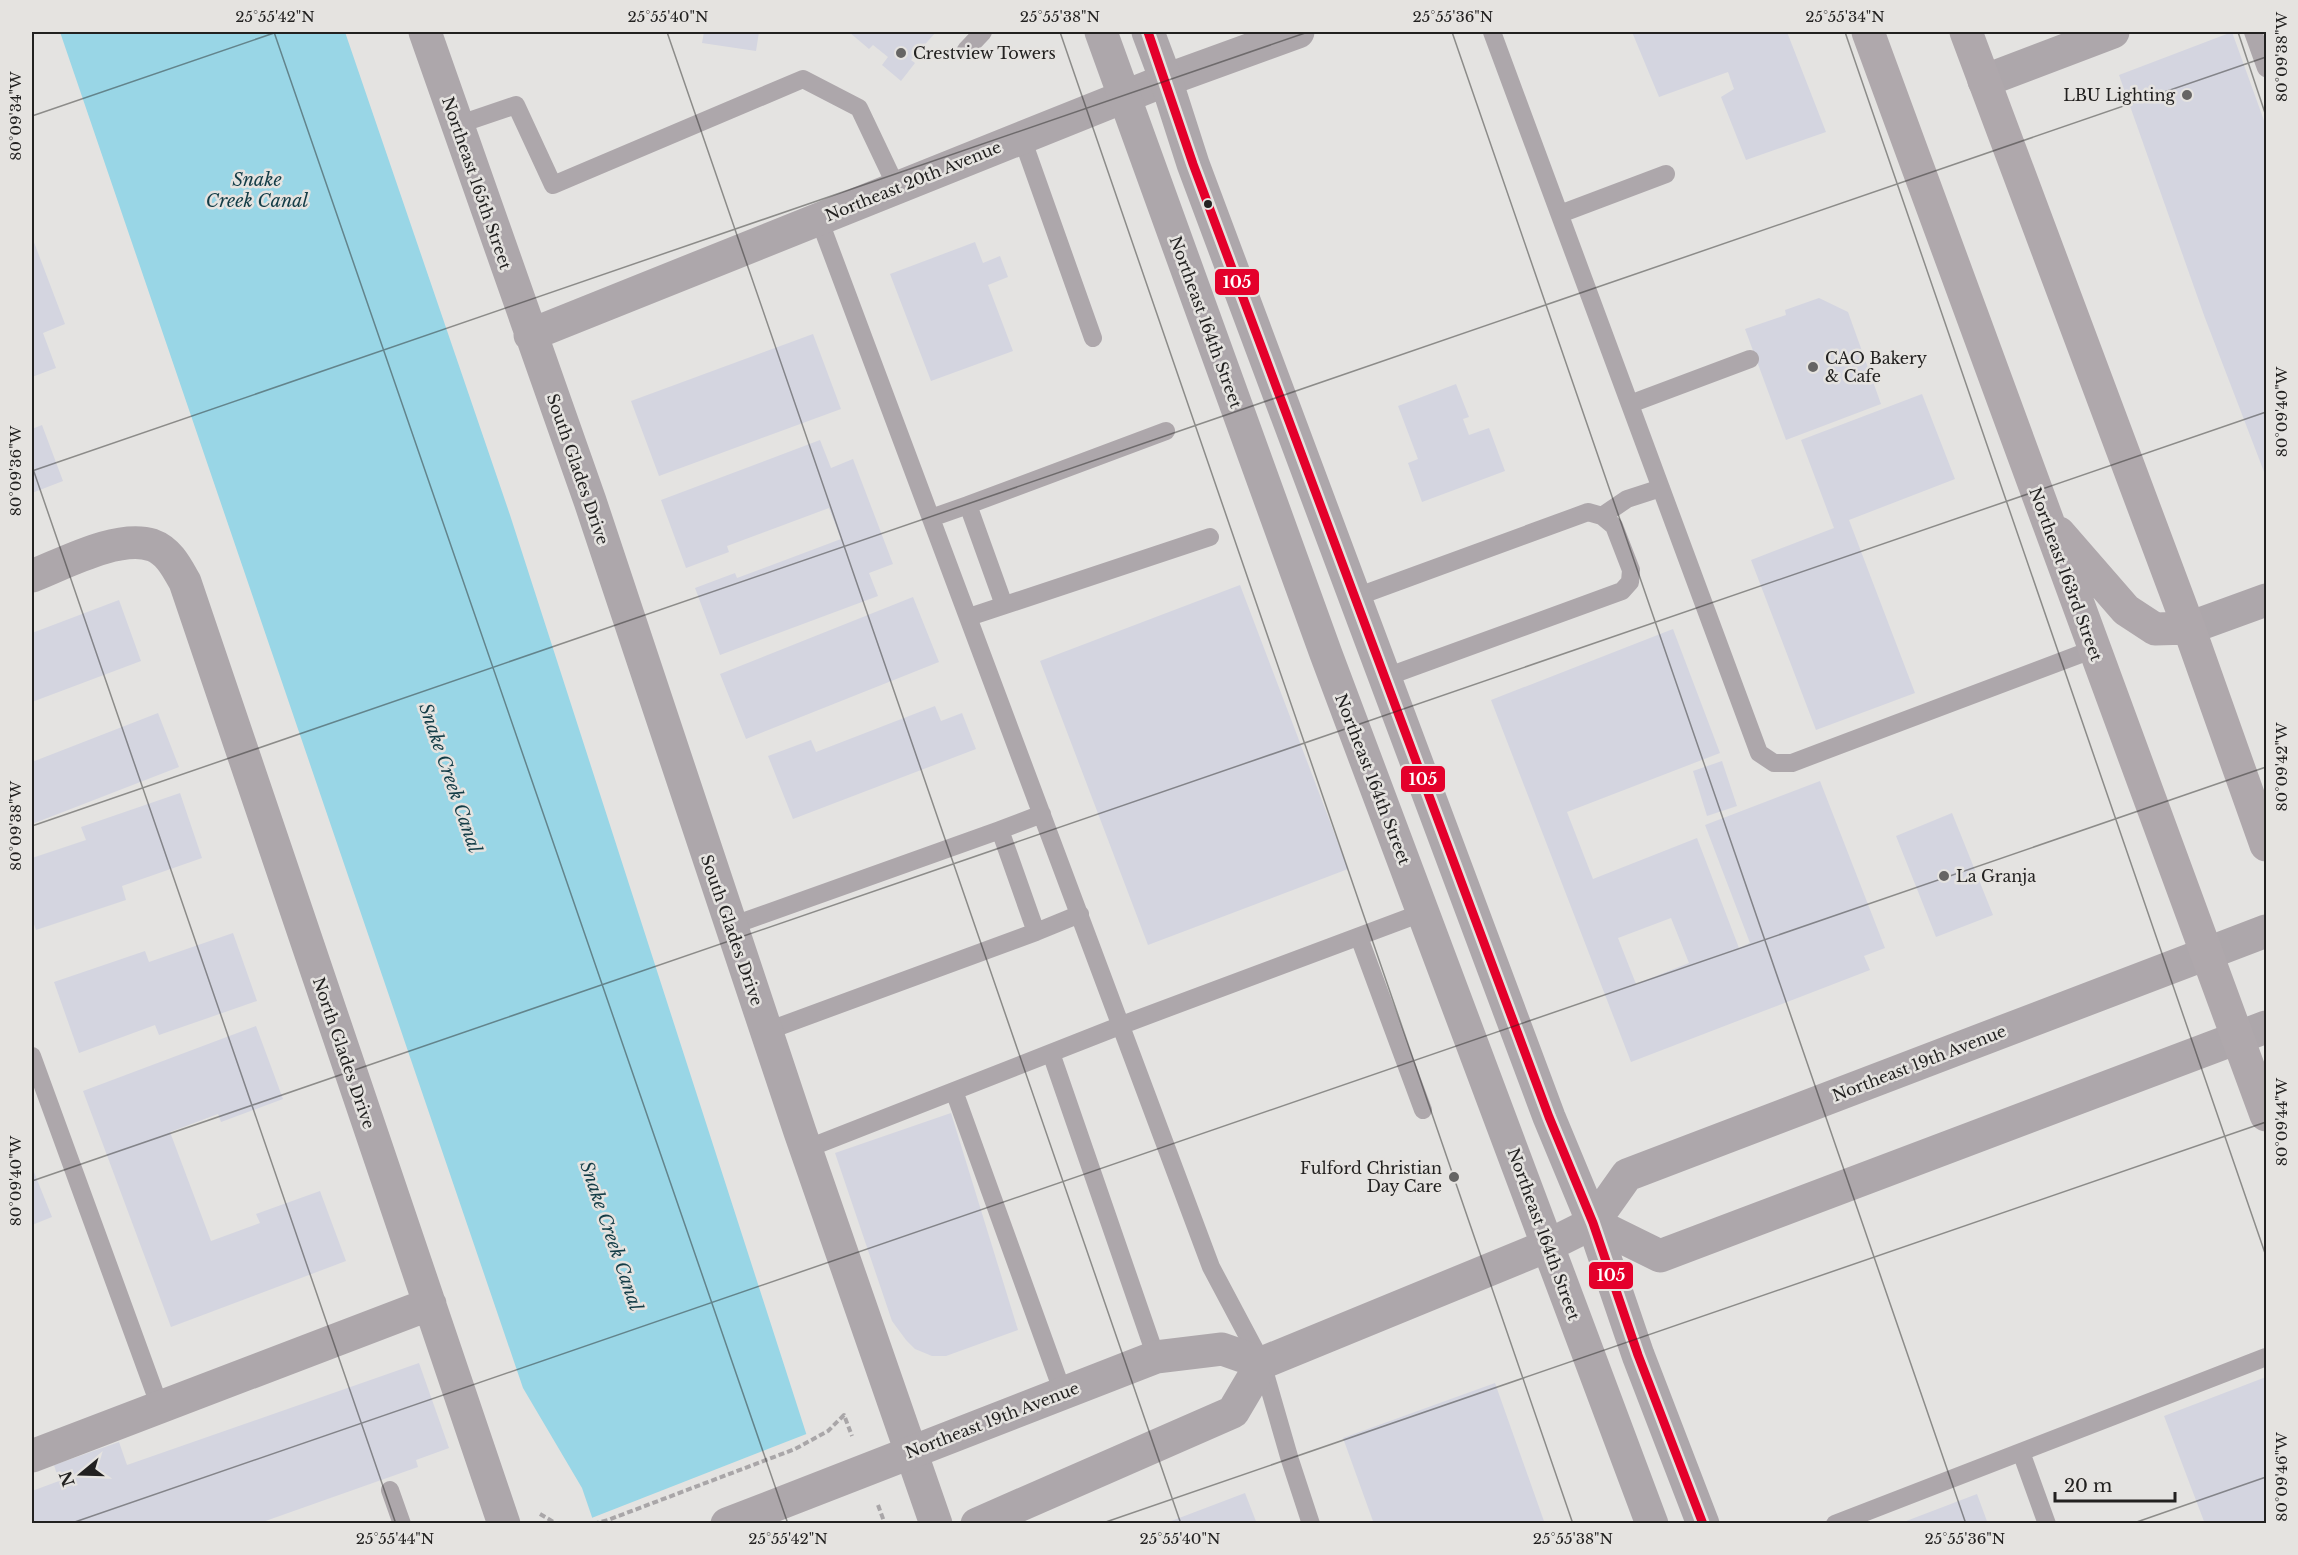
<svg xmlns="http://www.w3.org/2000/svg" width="2298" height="1555" font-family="'Libre Baskerville',serif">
<rect width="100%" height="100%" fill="#e4e3e1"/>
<path fill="#99d6e6" d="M60 32H345L510 515 835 1523H594L582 1488 523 1388Z"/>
<path fill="#e4e3e1" d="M809 1433 838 1524H591L589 1519Z"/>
<path fill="#d4d5e0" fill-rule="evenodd" d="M704 32H759L756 51 702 43Z
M849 32H936L911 60 915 63 901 81 882 65 888 57 873 45 869 49Z
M1632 32H1787L1826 132 1746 160 1721 97 1734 89 1728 72 1659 97Z
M2232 32 2266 126V477L2205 318 2119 75Z
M32 237 65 324 43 333 56 368 32 377Z
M975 242 983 263 1000 256 1008 277 988 285 1013 351 931 381 890 274Z
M1819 298 1848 312 1881 404 1786 440 1745 329 1786 315 1785 310Z
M813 334 841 409 659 476 631 401Z
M1456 384 1469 417 1463 419 1469 435 1489 428 1505 471 1422 502 1408 463 1418 459 1398 406Z
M1922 394 1955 479 1849 520 1915 693 1816 730 1751 560 1834 528 1801 440Z
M42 425 63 481 32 493V429Z
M820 440 831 468 853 459 893 564 869 573 878 596 720 655 695 588 735 573 737 578 841 539 829 508 727 546 729 552 686 568 661 500Z
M1240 585 1348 869 1148 945 1040 661Z
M913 597 939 662 746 739 720 674Z
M119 600 141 661 32 702V633Z
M1673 629 1720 753 1567 812 1593 879 1697 838 1739 948 1750 943 1705 825 1820 781 1885 948 1864 956 1870 970 1631 1062 1491 700ZM1671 918 1689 963 1636 984 1618 938Z
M935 706 941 721 962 713 976 749 793 819 768 756 811 740 816 752Z
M158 713 179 767 32 824V762Z
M1722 761 1737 806 1707 816 1693 771Z
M180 793 202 858 122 886 126 900 36 930 32 918V858L86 840 81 827Z
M1952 813 1993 915 1936 937 1896 836Z
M233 933 257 1001 159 1035 155 1025 79 1053 54 982 145 951 149 962Z
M256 1026 283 1099 221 1122 218 1114 170 1132 211 1241 260 1223 256 1214 320 1191 346 1261 171 1327 83 1091Z
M951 1113 1018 1330 946 1356H932L915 1349 906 1340 892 1321 835 1153Z
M32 1167 52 1217 32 1225Z
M419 1363 449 1448 416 1460 418 1467 257 1524H32V1491L59 1481 54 1465 119 1442 127 1465Z
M2266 1377V1524H2205L2164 1416Z
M1495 1383 1545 1524H1374L1343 1438Z
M1245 1493 1257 1524H1166V1523Z
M1977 1494 1988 1524H1901V1523Z"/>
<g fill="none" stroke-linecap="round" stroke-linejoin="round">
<path stroke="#a9a6a8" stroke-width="4" stroke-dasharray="6 3" stroke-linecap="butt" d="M878 1505 885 1524
M540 1514 557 1524
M593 1524 608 1520 795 1449 828 1431 844 1415 852 1436"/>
<path stroke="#ada7ab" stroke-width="18" d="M1492 32 1759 753 1774 763H1792L2094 649
M2253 32 2266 68
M966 50 983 32
M457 125 516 105 553 185 803 79 859 108 897 188
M1022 138 1093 338
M1560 214 1666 174
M819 219 1211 1267 1262 1363 1290 1460 1311 1524
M1630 404 1750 359
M968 505 1166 431
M1602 516 1627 499 1661 488
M931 518 968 505 1004 605
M1356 597 1588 512 1602 516 1614 526 1631 570 1630 582 1622 591 1386 677
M969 617 1210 537
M1000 830 1042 814
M731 926 1000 830 1036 932 767 1031
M1036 932 1080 914
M1359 937 1423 1110
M1051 1053 1156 1357
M32 1056 160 1407
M954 1091 1063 1393
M806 1149 1122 1025 1424 912
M2021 1452 2047 1524
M390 1490 402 1524
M1835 1524 2266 1357"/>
<path stroke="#ada7ab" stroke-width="33" d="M425 32 590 501 800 1132 936 1524
M1984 81 2113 32
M530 335 1166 80 1298 32
M32 576C63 564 118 534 152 545 169 551 177 568 185 582L504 1524
M2189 628 2266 600
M32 1456 430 1304"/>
<path stroke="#ada7ab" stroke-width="33" d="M1101 32 1326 654 1652 1524
M1148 32 1166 80 1193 164 1549 1117 1593 1223 1638 1355 1703 1524
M1593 1223 1660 1256 2266 1027
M727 1524 1156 1357 1222 1349 1262 1363
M977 1524 1233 1412 1262 1363 1547 1246 1593 1223 1627 1175 2266 931"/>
<path stroke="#afa8ac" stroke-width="33" d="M1868 32 2266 1115
M1966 32 2189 628 2266 845
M2059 533 2126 610 2155 629 2189 628"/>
<g stroke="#e5e3e0" stroke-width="14">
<path id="bus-1" d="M1148 32 1193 164 1549 1117 1593 1223 1638 1355 1703 1524"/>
</g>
<use href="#bus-1" stroke="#e4002b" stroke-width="9"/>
</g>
<path fill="none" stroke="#222120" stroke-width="1.5" stroke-opacity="0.45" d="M274 32 788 1524M667 32 1181 1524M1060 32 1573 1524M1452 32 1966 1524M1845 32 2266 1256M2238 32 2266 116M32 116 277 32M32 466 396 1524M32 471 1308 32M32 826 2266 57M32 1181 2266 412M69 1524 2266 767M1100 1524 2266 1122M2131 1524 2266 1477"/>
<g fill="#666564" stroke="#e5e3e0" stroke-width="2">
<circle cx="901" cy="53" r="6"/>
<circle cx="2187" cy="95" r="6"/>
<circle cx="1813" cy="367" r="6"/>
<circle cx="1944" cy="876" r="6"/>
<circle cx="1454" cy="1177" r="6"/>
</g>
<circle fill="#222120" stroke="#e5e3e0" stroke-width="2" cx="1208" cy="204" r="5"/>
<g text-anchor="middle" stroke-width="5" stroke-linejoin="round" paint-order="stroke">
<g font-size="16" fill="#222120" stroke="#e5e3e0" text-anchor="start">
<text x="913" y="59">Crestview Towers</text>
<text x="2175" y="101" text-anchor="end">LBU Lighting</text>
<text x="1825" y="364">CAO Bakery<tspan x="1825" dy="18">&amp; Cafe</tspan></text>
<text x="1956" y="882">La Granja</text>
<text x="1442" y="1174" text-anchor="end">Fulford Christian<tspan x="1442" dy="18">Day Care</tspan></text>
</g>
<g font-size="16" fill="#222120" stroke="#e5e3e0">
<text transform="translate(913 181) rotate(-22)" y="6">Northeast 20th Avenue</text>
<text transform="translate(477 183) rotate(71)" y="6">Northeast 165th Street</text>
<text transform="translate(1206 322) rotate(70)" y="6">Northeast 164th Street</text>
<text transform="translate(578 469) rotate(71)" y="6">South Glades Drive</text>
<text transform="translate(2066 574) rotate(70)" y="6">Northeast 163rd Street</text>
<text transform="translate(1373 779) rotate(69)" y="6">Northeast 164th Street</text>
<text transform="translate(732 930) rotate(71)" y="6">South Glades Drive</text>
<text transform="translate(344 1053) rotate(71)" y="6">North Glades Drive</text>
<text transform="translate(1919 1063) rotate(-21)" y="6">Northeast 19th Avenue</text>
<text transform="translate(1544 1234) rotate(70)" y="6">Northeast 164th Street</text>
<text transform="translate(992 1420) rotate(-21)" y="6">Northeast 19th Avenue</text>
</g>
<g font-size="18" font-style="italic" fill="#133c46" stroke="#e5e3e0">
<text x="257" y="186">Snake<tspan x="257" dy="21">Creek Canal</tspan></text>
<text transform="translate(450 778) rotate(71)" y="6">Snake Creek Canal</text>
<text transform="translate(611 1236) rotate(71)" y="6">Snake Creek Canal</text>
</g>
</g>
<g stroke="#e5e3e0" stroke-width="2">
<rect x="1214" y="268" width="46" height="28" rx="6" fill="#e4002b"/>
<rect x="1400" y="765" width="46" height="28" rx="6" fill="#e4002b"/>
<rect x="1588" y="1261" width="46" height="29" rx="6" fill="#e4002b"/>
</g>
<g font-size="16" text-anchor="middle" font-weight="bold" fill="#fff">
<text x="1237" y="288">105</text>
<text x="1423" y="785">105</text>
<text x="1611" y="1281">105</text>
</g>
<rect width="2298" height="1555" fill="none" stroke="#e5e3e0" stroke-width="66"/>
<g transform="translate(81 1474) rotate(251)" stroke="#e5e3e0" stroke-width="4.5" paint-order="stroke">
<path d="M0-4.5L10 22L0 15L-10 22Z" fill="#222120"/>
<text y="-9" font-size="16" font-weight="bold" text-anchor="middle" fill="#222120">N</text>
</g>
<path d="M2055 1492v9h120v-9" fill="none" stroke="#222120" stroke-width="3"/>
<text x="2064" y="1492" font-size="18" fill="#222120" stroke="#e5e3e0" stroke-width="4.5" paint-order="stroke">20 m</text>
<rect x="33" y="33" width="2232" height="1489" fill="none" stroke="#222120" stroke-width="2"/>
<g font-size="15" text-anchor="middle" fill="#222120">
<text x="275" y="22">25°55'42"N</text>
<text x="668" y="22">25°55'40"N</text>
<text x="1060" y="22">25°55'38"N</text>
<text x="1453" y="22">25°55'36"N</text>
<text x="1845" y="22">25°55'34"N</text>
<text transform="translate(2282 57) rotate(-90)" y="5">80°09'38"W</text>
<text transform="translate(16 116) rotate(-90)" y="5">80°09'34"W</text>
<text transform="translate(2282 412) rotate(-90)" y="5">80°09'40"W</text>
<text transform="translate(16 471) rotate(-90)" y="5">80°09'36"W</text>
<text transform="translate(2282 767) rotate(-90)" y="5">80°09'42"W</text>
<text transform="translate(16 826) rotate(-90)" y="5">80°09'38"W</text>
<text transform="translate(2282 1122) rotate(-90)" y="5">80°09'44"W</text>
<text transform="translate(16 1181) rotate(-90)" y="5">80°09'40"W</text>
<text transform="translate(2282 1477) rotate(-90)" y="5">80°09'46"W</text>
<text x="395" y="1544">25°55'44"N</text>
<text x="788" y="1544">25°55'42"N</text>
<text x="1180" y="1544">25°55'40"N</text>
<text x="1573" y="1544">25°55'38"N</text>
<text x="1965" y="1544">25°55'36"N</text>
</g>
</svg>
